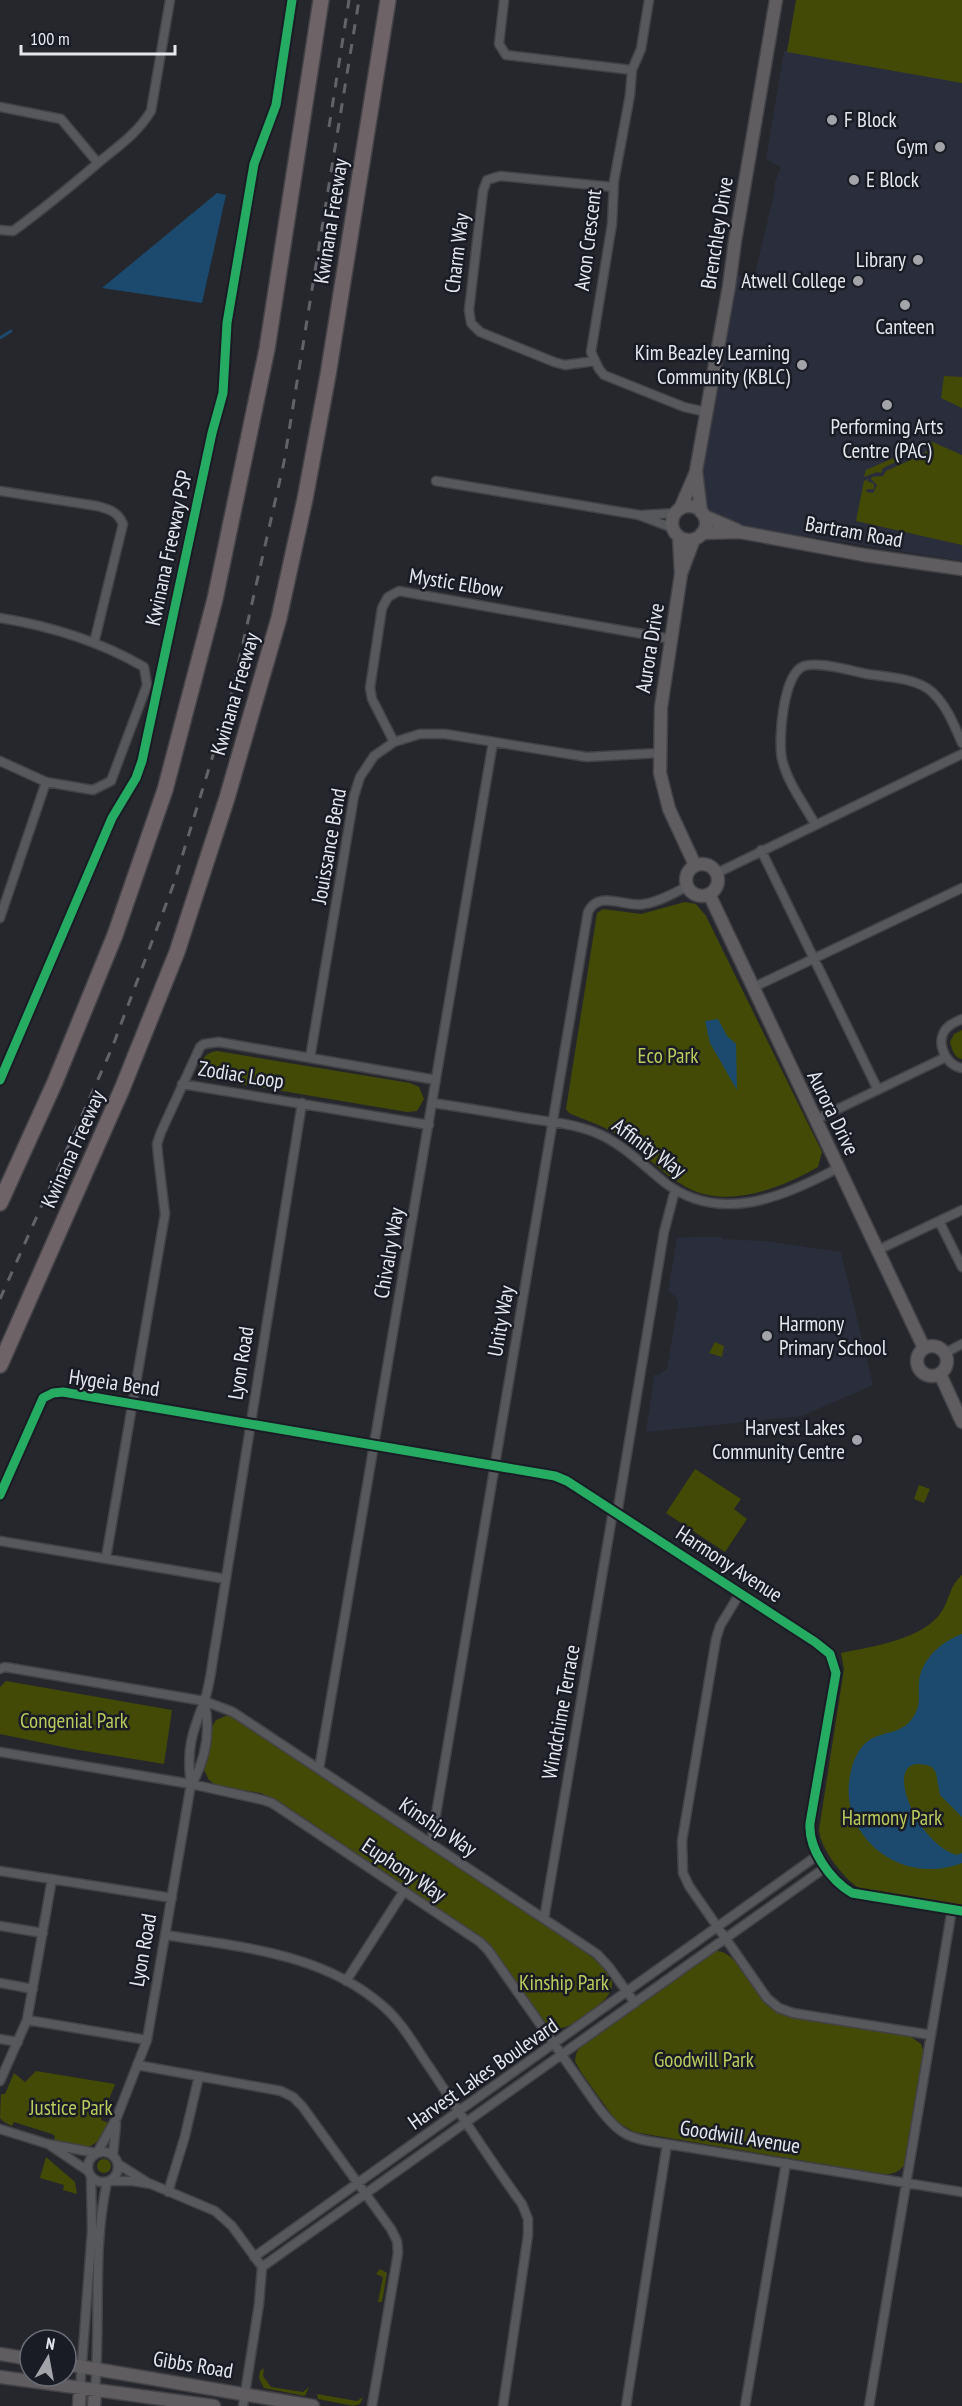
<svg xmlns="http://www.w3.org/2000/svg" width="962" height="2406" font-family="'PT Sans Narrow',sans-serif">
<rect width="100%" height="100%" fill="#26272c"/>
<path fill="#2a2d3c" d="M796 0H962V561L741 526 712 516 706 510 701 482 703 470 732 292 738 275 752 286 774 194 775 182 781 167 766 159 784 51H787Z
M693 1237H722V1239L765 1241 841 1252 873 1385 802 1416 646 1432 654 1375H659L667 1369 678 1303 676 1297 668 1291 677 1238Z"/>
<path fill="#434a06" d="M796 0H962V83L787 52Z
M944 376 962 377V408L941 398Z
M928 440 962 455V545L856 521 864 481 868 479 867 481 874 484V489H867L866 492 873 493 877 485 871 479 872 477 883 476 886 471 917 457 923 458 925 452 927 451Z
M898 456 904 458 883 468 881 473 877 472 864 477 866 470Z
M685 902 696 904 706 916 822 1152 818 1167C781 1188 728 1210 686 1187 660 1173 641 1149 616 1134 602 1125 584 1120 569 1113L566 1109 597 913 603 909 641 914Z
M962 1030V1059C954 1058 952 1049 950 1042L954 1034Z
M217 1051 410 1083 419 1087 424 1099 417 1111 407 1112 204 1078 199 1073C199 1062 205 1052 217 1051Z
M715 1342 724 1346 722 1357 709 1353Z
M695 1469 741 1499 734 1509 747 1519 725 1552 666 1513Z
M919 1485 930 1489 924 1503 914 1499Z
M962 1575V1905L861 1889C845 1881 820 1848 819 1830L844 1669 841 1653C871 1647 925 1639 942 1611 950 1598 950 1585 962 1575Z
M6 1681 172 1710 164 1764 73 1749 0 1734V1687Z
M228 1715 234 1717 581 1949C612 1972 628 1985 590 2012 581 2018 571 2027 561 2028 554 2029 549 2026 544 2021L487 1941 280 1802 261 1793 217 1786 209 1780 204 1770 212 1727 216 1720Z
M717 1951C738 1952 752 1991 767 2005 773 2010 780 2013 788 2016L911 2037 921 2044 924 2053 906 2163C900 2172 892 2175 882 2174L634 2132 616 2121 581 2072 575 2061 576 2054 581 2044 711 1952Z
M36 2071 115 2084 101 2120 109 2123C95 2154 83 2150 54 2140L55 2136 52 2134 14 2122 12 2126 4 2122 0 2118 1 2094H5L14 2073 25 2082Z
M46 2157 75 2182 77 2194 63 2190 64 2185 40 2178Z
M97 2166a7 7 0 1 1 14 0a7 7 0 1 1-14 0Z
M380 2269 387 2273 382 2302H378L383 2277 376 2274Z
M264 2368 263 2376 271 2387 303 2392 309 2387 305 2396 264 2388 259 2378 260 2371Z
M317 2394 357 2401 363 2397 360 2404 354 2406 318 2399Z"/>
<path fill="#1b4a6e" d="M217 193 226 195 202 303 102 288Z
M718 1019 727 1036 736 1044 737 1090 710 1043 705 1021Z
M962 1634V1817L940 1795 936 1773 932 1767C875 1746 916 1845 957 1855L962 1853V1863C902 1887 835 1836 851 1771 865 1718 898 1746 915 1714 921 1703 918 1694 919 1683 920 1660 942 1641 962 1634Z"/>
<g fill="none" stroke-linecap="round" stroke-linejoin="round">
<path stroke="#1b4a6e" stroke-width="3" d="M0 338 11 331"/>
<g stroke="#434347" stroke-width="11">
<path id="street" d="M504 0 499 44 506 55 632 70
M649 0 641 49 632 70 630 95 614 181 612 224 591 352 599 369 604 375 684 407 706 412
M0 107 61 119 98 163
M0 230 13 231C42 210 70 187 98 163 117 147 137 134 151 111L170 0
M595 361 565 365 554 362 480 332 471 323 469 310 483 191 487 180 500 176 613 187
M436 481 639 515 673 528
M0 491 97 506C109 509 118 512 123 524L94 643
M643 515 676 513
M0 618C50 626 99 641 144 667L147 685 111 781 93 790 46 782 0 761
M394 742 372 699 370 688 382 608 388 597 399 591 671 639
M815 824C804 804 787 782 782 759 778 740 783 673 804 666 818 661 852 671 867 674 887 677 917 678 932 692 947 706 954 725 962 743
M761 850 878 1090
M717 873 962 754
M0 918 46 782
M752 988 962 888
M962 1019C958 1021 952 1023 949 1026 933 1039 945 1066 962 1068
M310 1058 354 796 360 777 374 756 394 742 420 734H445L587 757 659 753
M182 1084 429 1125
M433 1103C466 1108 498 1113 531 1119 552 1122 574 1124 594 1132 619 1141 643 1165 664 1182 719 1225 784 1197 838 1168
M815 1120 946 1057
M939 1221 962 1267
M878 1250 962 1210
M945 1353 962 1344
M0 1495 43 1398 53 1393 63 1392 555 1476 567 1481 815 1642 830 1654 836 1673 810 1823C808 1849 830 1880 852 1893L962 1911
M617 1514 664 1232 675 1190
M0 1541 226 1579
M106 1558 165 1214 158 1155 157 1144 161 1132 200 1047 204 1044 219 1042 436 1080
M740 1593 720 1626 716 1639 682 1841 683 1873 689 1886 767 1998 779 2008 793 2013 931 2035
M0 1669 5 1667 204 1701 233 1712 597 1954 609 1967 635 2003
M0 1752 191 1784 263 1800 272 1803 480 1942 488 1950 599 2108C623 2139 631 2138 667 2144L962 2192
M319 1769 493 742
M192 1784C206 1758 211 1729 204 1701
M431 1844 588 912C599 889 625 908 644 904 659 902 674 893 688 886
M0 1871 172 1898
M544 1919 613 1511
M0 1926 43 1933
M165 1935C240 1947 323 1953 383 2006 402 2022 416 2048 430 2068 460 2113 490 2160 522 2204L528 2219V2235L503 2406
M346 1981 404 1891
M0 1983 33 1989
M27 2020 147 2040
M0 2039 18 2042
M137 2065 281 2091 293 2097 302 2106 391 2229 397 2241 398 2253 372 2406
M0 2081 27 2020 52 1879
M0 2129 48 2144 96 2153
M51 2146 88 2171
M88 2167a15 15 0 1 1 30 0a15 15 0 1 1-30 0Z
M97 2153 117 2117 147 2040 191 1784C186 1750 192 1733 204 1702 211 1683 212 1661 216 1641L302 1103
M113 2155 116 2124
M118 2164 148 2183
M110 2181H133L151 2184 215 2211 232 2226 262 2267 259 2304 243 2406
M168 2192 185 2136 199 2076
M254 2257 818 1855
M262 2267 826 1867
M80 2389 92 2230 91 2176
M95 2391C101 2321 92 2251 107 2182
M626 2406 667 2144
M745 2406 786 2163
M869 2406 952 1909"/>
</g>
<g stroke="#434347" stroke-width="15">
<path id="secondary" d="M672 523a17 17 0 1 1 34 0a17 17 0 1 1-34 0Z
M680 509 696 472
M701 512 696 471 729 286 735 241 776 0
M704 516 737 530
M702 533 740 532 864 555 962 569
M679 537 681 574 661 707 660 773 669 809 695 865
M682 571 694 539
M686 880a16 16 0 1 1 32 0a16 16 0 1 1-32 0Z
M709 894 924 1348
M917 1361a15 15 0 1 1 30 0a15 15 0 1 1-30 0Z
M940 1374 962 1422
M0 2354 30 2359
M66 2364 313 2406
M0 2377 214 2406
M79 2406 80 2389
M94 2406 95 2391"/>
</g>
<g stroke="#434347" stroke-width="18">
<path id="highway" d="M0 1203 55 1082 115 935 165 790 215 599 267 349 321 0
M0 1365 122 1089 177 952 227 798 279 618 305 499 328 375 388 0"/>
</g>
<use href="#street" stroke="#57585c" stroke-width="8"/>
<use href="#secondary" stroke="#5f5d60" stroke-width="12"/>
<use href="#highway" stroke="#6e6366" stroke-width="15"/>
<path stroke="#626368" stroke-width="3" stroke-dasharray="10 10" stroke-linecap="butt" d="M329 127 349 0
M0 1299 112 1048 174 883 231 696 284 462 359 0"/>
<g stroke="#1a1c25" stroke-width="13">
<path id="cycleway" d="M0 1080 112 818 136 778 142 761 212 433 223 393 227 323 254 164 276 105 292 0
M0 1495 43 1398 53 1393 63 1392 555 1476 567 1481 815 1642 830 1654 836 1673 810 1823C808 1849 830 1880 852 1893L962 1911"/>
</g>
<use href="#cycleway" stroke="#26ab63" stroke-width="9"/>
</g>
<g fill="#a2a4a9" stroke="#1a1c25" stroke-width="2">
<circle cx="832" cy="120" r="6"/>
<circle cx="940" cy="147" r="6"/>
<circle cx="854" cy="180" r="6"/>
<circle cx="918" cy="260" r="6"/>
<circle cx="858" cy="281" r="6"/>
<circle cx="905" cy="305" r="6"/>
<circle cx="802" cy="365" r="6"/>
<circle cx="887" cy="405" r="6"/>
<circle cx="767" cy="1336" r="6"/>
<circle cx="857" cy="1440" r="6"/>
</g>
<g text-anchor="middle" stroke-width="5" stroke-linejoin="round" paint-order="stroke">
<g font-size="21" fill="#e5e7ed" stroke="#1a1c25" text-anchor="end">
<text x="844" y="127" text-anchor="start">F Block</text>
<text x="928" y="154">Gym</text>
<text x="866" y="187" text-anchor="start">E Block</text>
<text x="906" y="267">Library</text>
<text x="846" y="288">Atwell College</text>
<text x="905" y="334" text-anchor="middle">Canteen</text>
<text x="790" y="360">Kim Beazley Learning<tspan x="790" dy="24">Community (KBLC)</tspan></text>
<text x="887" y="434" text-anchor="middle">Performing Arts<tspan x="887" dy="24">Centre (PAC)</tspan></text>
<text x="779" y="1331" text-anchor="start">Harmony<tspan x="779" dy="24">Primary School</tspan></text>
<text x="845" y="1435">Harvest Lakes<tspan x="845" dy="24">Community Centre</tspan></text>
</g>
<g font-size="21" fill="#e5e7ed" stroke="#1a1c25">
<text transform="translate(331 221) rotate(-81)" y="7">Kwinana Freeway</text>
<text transform="translate(717 233) rotate(-81)" y="7">Brenchley Drive</text>
<text transform="translate(588 240) rotate(-83)" y="7">Avon Crescent</text>
<text transform="translate(457 253) rotate(-83)" y="7">Charm Way</text>
<text transform="translate(854 532) rotate(10)" y="7">Bartram Road</text>
<text transform="translate(169 548) rotate(-78)" y="7">Kwinana Freeway PSP</text>
<text transform="translate(456 583) rotate(9)" y="7">Mystic Elbow</text>
<text transform="translate(650 648) rotate(-81)" y="7">Aurora Drive</text>
<text transform="translate(235 694) rotate(-74)" y="7">Kwinana Freeway</text>
<text transform="translate(329 846) rotate(-80)" y="7">Jouissance Bend</text>
<text transform="translate(241 1075) rotate(9)" y="7">Zodiac Loop</text>
<text transform="translate(833 1113) rotate(64)" y="7">Aurora Drive</text>
<text transform="translate(649 1148) rotate(36)" y="7">Affinity Way</text>
<text transform="translate(73 1149) rotate(-66)" y="7">Kwinana Freeway</text>
<text transform="translate(389 1253) rotate(-80)" y="7">Chivalry Way</text>
<text transform="translate(501 1321) rotate(-80)" y="7">Unity Way</text>
<text transform="translate(241 1363) rotate(-81)" y="7">Lyon Road</text>
<text transform="translate(114 1383) rotate(8)" y="7">Hygeia Bend</text>
<text transform="translate(729 1564) rotate(33)" y="7">Harmony Avenue</text>
<text transform="translate(561 1712) rotate(-80)" y="7">Windchime Terrace</text>
<text transform="translate(438 1827) rotate(34)" y="7">Kinship Way</text>
<text transform="translate(404 1870) rotate(34)" y="7">Euphony Way</text>
<text transform="translate(143 1950) rotate(-80)" y="7">Lyon Road</text>
<text transform="translate(483 2074) rotate(-35)" y="7">Harvest Lakes Boulevard</text>
<text transform="translate(740 2137) rotate(9)" y="7">Goodwill Avenue</text>
<text transform="translate(193 2365) rotate(9)" y="7">Gibbs Road</text>
</g>
<g font-size="21" fill="#bbca5c" stroke="#1a1c25">
<text x="668" y="1063">Eco Park</text>
<text x="74" y="1728">Congenial Park</text>
<text x="892" y="1825">Harmony Park</text>
<text x="564" y="1990">Kinship Park</text>
<text x="704" y="2067">Goodwill Park</text>
<text x="71" y="2115">Justice Park</text>
</g>
</g>
<g transform="translate(48 2358) rotate(10)"><circle r="28" fill="#1a1c25" stroke="#6b6d75" stroke-width="1.5"/>
<path d="M0-4.5L10 22L0 15L-10 22Z" fill="#a2a4a9"/>
<text y="-9" font-size="16" font-weight="bold" text-anchor="middle" fill="#e5e7ed">N</text>
</g>
<path d="M21 45v9h154v-9" fill="none" stroke="#e5e7ed" stroke-width="3"/>
<text x="30" y="45" font-size="18" fill="#e5e7ed" stroke="#1a1c25" stroke-width="4.5" paint-order="stroke">100 m</text>
</svg>
